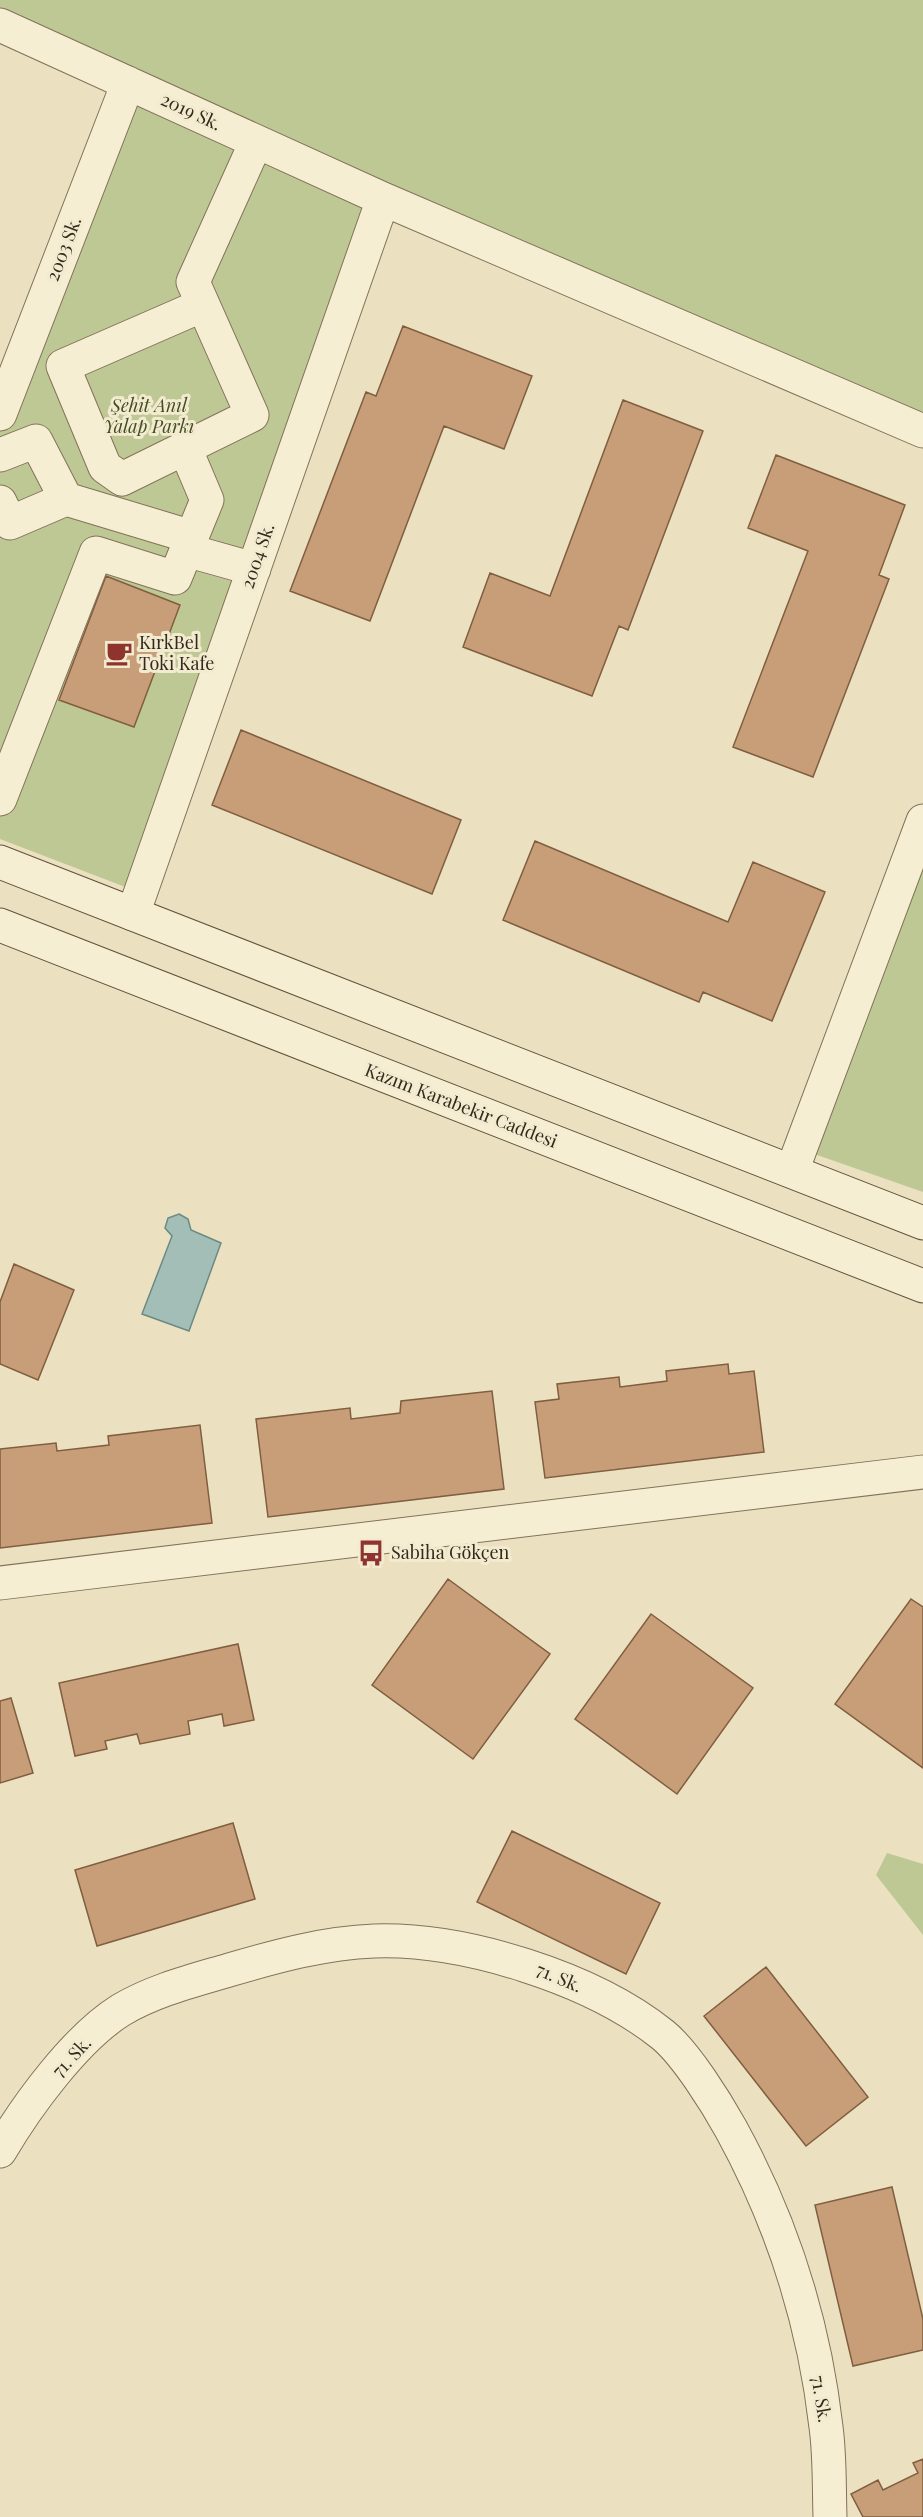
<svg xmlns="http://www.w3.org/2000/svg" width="923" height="2517" font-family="'Playfair Display',serif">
<rect width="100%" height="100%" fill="#ebe1c0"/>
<path fill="#bec895" d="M0 0H923V430L383 199 141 893 0 839V388L127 83 0 20Z
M923 821V1192L800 1149Z
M887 1853 923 1864V1935L876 1875Z"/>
<path fill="#a3bdb7" stroke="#6b8a84" stroke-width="1.5" d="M179 1214 188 1219 191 1230 221 1243 189 1331 142 1314 172 1236 165 1228 168 1218Z"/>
<path fill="#c79e78" stroke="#805e40" stroke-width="1.5" d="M403 326 532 376 504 449 444 426 370 621 290 591 366 392 376 396Z
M623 400 703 431 628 630 619 626 592 696 463 647 490 573 550 596Z
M776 455 905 505 879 575 889 579 813 777 733 747 808 551 748 528Z
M106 576 180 605 134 727 59 700Z
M241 730 461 820 432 894 212 805Z
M535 841 728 922 753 862 825 892 772 1021 703 992 699 1002 503 920Z
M14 1264 74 1290 38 1380 0 1364V1302Z
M728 1364 729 1374 754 1371 764 1452 545 1478 535 1402 559 1399 557 1384 619 1377 620 1387 667 1381 666 1371Z
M492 1391 504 1489 268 1517 256 1419 350 1408 351 1419 400 1413 401 1401Z
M200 1425 212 1523 0 1548V1449L56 1443 57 1451 109 1445 108 1436Z
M448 1579 550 1654 473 1759 372 1685Z
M911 1599 923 1607V1768L835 1704Z
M651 1614 753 1688 677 1794 575 1719Z
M238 1644 254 1720 224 1726 222 1714 188 1721 190 1734 140 1744 137 1734 105 1741 107 1749 75 1756 59 1683Z
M11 1698 33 1773 0 1783V1701Z
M233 1823 255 1899 97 1946 75 1870Z
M512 1831 660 1903 626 1974 477 1902Z
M766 1967 868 2097 806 2146 704 2016Z
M892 2187 923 2319V2350L853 2366 815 2205Z
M923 2459V2517H863L851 2494 878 2480 883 2490 918 2473 913 2463Z"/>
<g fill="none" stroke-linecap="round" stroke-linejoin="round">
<g stroke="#827259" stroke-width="35">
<path id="street" d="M0 25 383 199 923 431
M203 305 63 366 105 467 122 479 252 415 193 282 256 142
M0 414 128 83
M0 455 36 441 66 499 192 537
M0 502 10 523 66 499
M186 550 254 569
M0 799 96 553 175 578 207 500 185 448
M133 914 383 199
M792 1171 923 821
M0 1583 923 1472
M0 2151C27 2105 76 2038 121 2010 155 1990 192 1981 229 1970 277 1956 324 1943 374 1941 464 1938 592 1978 663 2035 686 2054 716 2102 731 2129 782 2222 814 2322 826 2427 830 2456 829 2487 830 2517"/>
</g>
<g stroke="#64533c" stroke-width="35">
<path id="secondary" d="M0 862 923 1223
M0 925 923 1286"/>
</g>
<use href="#street" stroke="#f6eed2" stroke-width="33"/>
<use href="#secondary" stroke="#f6eed2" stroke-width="33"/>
</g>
<defs>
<g id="cafe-bare" transform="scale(2.07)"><path d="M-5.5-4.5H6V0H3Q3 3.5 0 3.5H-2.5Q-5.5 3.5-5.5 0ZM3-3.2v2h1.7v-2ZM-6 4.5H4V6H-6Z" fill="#8e332d" stroke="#f3ebcf" stroke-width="2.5" paint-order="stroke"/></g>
<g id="bus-bare" transform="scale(2.07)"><path d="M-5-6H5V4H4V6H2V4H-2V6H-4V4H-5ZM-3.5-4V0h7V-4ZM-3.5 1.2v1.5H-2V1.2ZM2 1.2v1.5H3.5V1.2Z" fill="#8e332d" stroke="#f3ebcf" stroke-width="2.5" paint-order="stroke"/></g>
</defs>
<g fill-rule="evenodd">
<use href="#cafe-bare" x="119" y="653"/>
<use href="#bus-bare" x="371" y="1553"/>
</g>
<g text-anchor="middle" stroke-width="6" stroke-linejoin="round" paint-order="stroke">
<g font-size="18" fill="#33291d" stroke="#f3ebcf">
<text transform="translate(191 112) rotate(25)" y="6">2019 Sk.</text>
<text transform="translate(64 249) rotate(-69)" y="6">2003 Sk.</text>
<text transform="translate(258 556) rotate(-71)" y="6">2004 Sk.</text>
<text transform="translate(461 1106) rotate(21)" y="6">Kazım Karabekir Caddesi</text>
<text transform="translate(559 1978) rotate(23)" y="6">71. Sk.</text>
<text transform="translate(72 2057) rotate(-47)" y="6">71. Sk.</text>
<text transform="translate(821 2399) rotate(81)" y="6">71. Sk.</text>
</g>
<g font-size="18" font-style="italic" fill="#414e24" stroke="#f3ebcf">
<text x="149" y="412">Şehit Anıl<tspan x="149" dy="21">Yalap Parkı</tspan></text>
</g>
<g font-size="18" fill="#33291d" stroke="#f3ebcf" text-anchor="start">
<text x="139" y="649">KırkBel<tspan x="139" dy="21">Toki Kafe</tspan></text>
<text x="391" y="1559">Sabiha Gökçen</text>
</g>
</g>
</svg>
